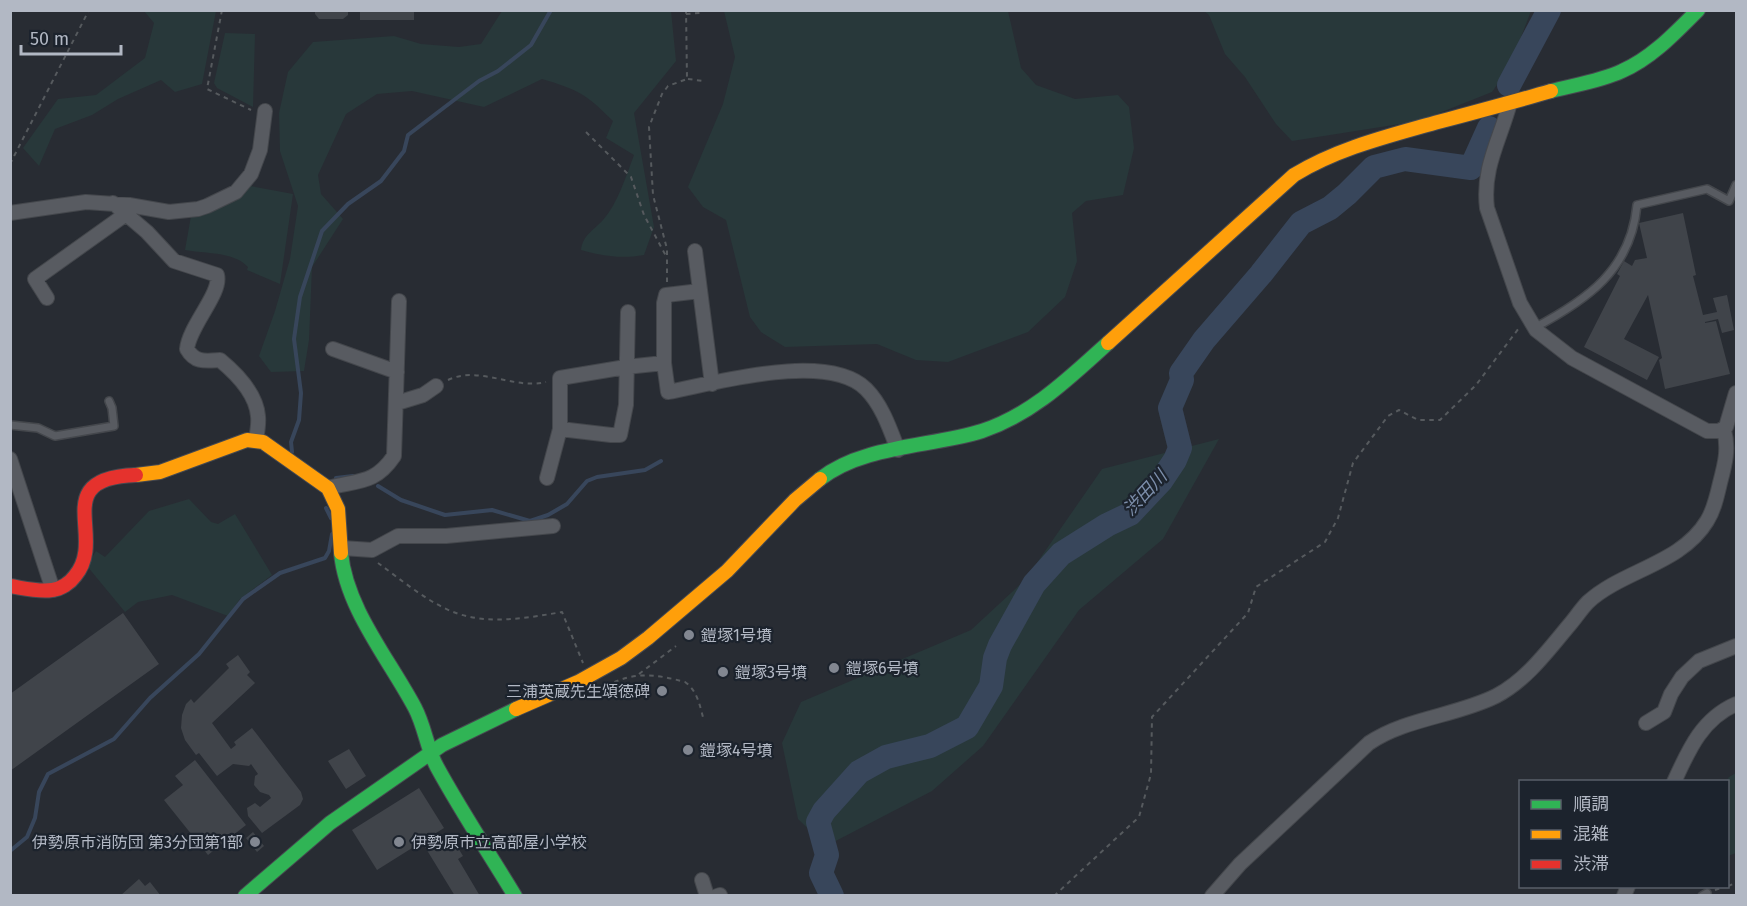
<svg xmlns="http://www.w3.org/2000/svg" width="1747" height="906" font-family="'Fira Sans','Noto Sans JP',sans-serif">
<rect width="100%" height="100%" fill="#282c33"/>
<path fill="#28383a" d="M144 11H216L202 84 175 92 161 80 118 99 92 115 55 129 39 166 23 148 58 99 96 95 145 58 154 23Z
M502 11H671L676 61 634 113 654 227 644 255C621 259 603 256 581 250 583 235 593 231 603 220 618 203 626 176 634 155L606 138 613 121C586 94 579 90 542 79L484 107 412 91 377 94 346 114 318 175 321 194 343 219 312 267 309 340 304 371 271 372 259 356 275 311 290 259 298 206 280 151 279 113 288 72 313 42 394 36 421 44 459 47 481 44Z
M724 11H1008L1021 68 1036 85 1075 99 1118 95 1129 107 1134 148 1123 195 1086 201 1072 213 1077 261 1065 297 1028 332 948 362 916 360 877 344 785 347 761 332 750 317 726 220 703 207 688 187 723 104 735 57Z
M1204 11H1531L1510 66 1492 92 1419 121 1292 141 1276 124 1245 77 1225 54 1209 15Z
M225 33 255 34 253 107 217 88 214 83Z
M250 186 293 194 280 284 247 270 248 267C233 251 205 254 185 250L191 216 201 215 241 197Z
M1219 439 1163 539 1079 610 983 746 932 791 826 846 798 819 782 743 801 702 971 630 1025 580 1102 469Z
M189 499 211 522 218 524 235 514 272 575 240 599 228 616 172 595 138 602 125 612 87 566 96 551 105 557 149 511Z
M1736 773V853L1728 856 1726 781 1729 777Z"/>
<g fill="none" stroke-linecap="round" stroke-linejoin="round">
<path stroke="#38465b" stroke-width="4" d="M292 452 291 442 299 420 301 393 294 339 300 297 322 231 348 204 381 181 404 151 408 135 479 81 498 71 531 45 551 10
M336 478 353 476
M378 486 401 500 445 515 492 510 530 521 548 515 567 504 587 481 597 477 645 470 661 461
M326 508 331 518
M10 851 27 837 35 818 39 792 48 774 114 739 150 698 199 654 243 599 280 573 325 558 329 551 332 534"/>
<path stroke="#38465b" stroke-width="24" d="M1509 85 1549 10
M832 896 821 873 827 855 818 822 824 811 859 772 886 757 930 746 967 727 991 686 995 658 1000 645 1034 584 1061 554 1107 525 1130 514 1161 481 1175 460 1180 448 1170 408 1182 380 1181 373 1204 340 1261 274 1301 223 1330 208 1347 194 1374 167 1405 159 1471 168 1489 128"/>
</g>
<path fill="#40444a" d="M315 10H348V15L343 19H319L315 14Z
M360 10H414V20H360Z
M1683 213 1696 275 1693 276 1703 315 1717 312 1713 298 1727 295 1734 330 1722 333 1718 319 1705 322V323L1716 321 1730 374 1665 389 1659 360 1662 358 1648 295 1624 339 1659 357 1647 380 1584 347 1620 276 1617 274 1624 261 1632 266 1635 260 1647 258 1639 223Z
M123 613 159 664 10 771V694Z
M238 655 250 672 247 675 255 683 212 723 231 749 236 745 234 742 252 728 301 792 303 799 300 805 262 833 248 816 247 808 255 803 260 807 271 798 269 795 260 792 254 785 255 776 258 774 251 764 249 766 233 764 217 776 199 753 196 755 185 740 181 728 182 715 186 704 191 699 194 703 229 668 226 664Z
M349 749 366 776 346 789 328 761Z
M195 760 246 825 208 855 164 800 183 785 175 776Z
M419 788 444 828 377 870 352 830Z
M253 832 264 846 257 852 246 838Z
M449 833 463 856 458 859 480 896H455L425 847Z
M139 879 145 886 150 882 161 896H120Z"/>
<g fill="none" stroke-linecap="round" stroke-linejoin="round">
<g stroke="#44474c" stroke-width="10">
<path id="lane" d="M1534 328C1587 300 1631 270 1637 205L1707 189 1729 201 1736 185
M10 425 38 428 55 436 114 426 112 408 109 401
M1702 896 1707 893"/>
</g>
<g stroke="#44474c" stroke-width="16">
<path id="street" d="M1510 103C1500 140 1482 168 1487 208L1520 303 1536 330 1572 358 1707 431H1719L1726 427 1736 393
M113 203 147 232 174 261 217 275C222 293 189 326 187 349 195 363 205 361 220 360 237 374 256 393 258 416 259 424 257 433 256 440
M10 213 86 202 129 205 169 212 198 209 207 206 236 192 251 174 260 150 265 111
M695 251 712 384
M700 291 666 295 664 303V363L668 392C716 383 827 351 866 389 882 405 890 429 898 450
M47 298 35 279 126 214
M333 349 397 372
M397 403 423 395 436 386
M560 429 611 435H620L626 405 628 312
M10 459 53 590
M547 478 560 429V378L626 367 664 363
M328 488C359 480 375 484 394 456L399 301
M342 548 372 550 398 536H446L553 526
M1646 723 1664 712 1671 694 1682 677 1699 661 1736 646
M1674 782C1689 749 1702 719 1736 704
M702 880 707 896
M717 896 720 895
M1212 896 1240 864 1369 743C1406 718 1456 716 1496 696 1527 680 1549 649 1571 623 1576 617 1582 608 1588 602 1623 570 1681 564 1707 521 1714 510 1717 496 1720 483 1725 464 1729 449 1724 430
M1624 896 1628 886"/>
</g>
<g stroke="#464950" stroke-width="16">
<path id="fast" d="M1551 91C1574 85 1601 81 1622 71 1652 58 1676 32 1698 10
M820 479C863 445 931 447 982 431 1033 414 1069 378 1108 343
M341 553C346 608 389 659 415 708 425 727 427 749 437 767 461 811 489 853 515 896
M245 896 330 823 442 745 516 709"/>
</g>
<g stroke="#464950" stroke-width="16">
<path id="slow" d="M1108 343 1294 175C1335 150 1381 138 1427 125 1468 114 1510 103 1551 91
M136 475 160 472 247 440 263 442 328 488 338 509 341 553
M516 709 578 682 621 658 648 638 727 571 795 500 820 479"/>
</g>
<g stroke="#464950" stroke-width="16">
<path id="jam" d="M10 586C23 588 38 592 52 590 61 589 70 583 75 576 108 537 47 478 136 475"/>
</g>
<path stroke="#565a5e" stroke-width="2" stroke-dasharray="4.5 4.5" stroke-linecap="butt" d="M222 10 207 89 251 110
M686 14 700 13
M688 79 703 81
M586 132 631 177 644 215 666 256
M10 164 89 10
M667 282V249L653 195 649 127 662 94 668 86 687 79 686 10
M448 380C479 365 514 390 546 382
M378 563C400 579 430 604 456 613 490 625 527 618 562 612L583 663
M639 674 676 646
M606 686C635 671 655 674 685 682 698 691 700 707 704 721
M1728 886 1736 883
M1715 890 1726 886
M1054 896 1139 817 1151 774 1152 717 1248 613 1256 587 1325 542 1338 518 1353 463 1388 416 1399 410 1418 420H1440L1476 385 1519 328"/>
<use href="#lane" stroke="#585b61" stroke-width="7"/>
<use href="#street" stroke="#585b61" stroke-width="14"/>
<use href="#fast" stroke="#30b455" stroke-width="14"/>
<use href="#slow" stroke="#ff9f0a" stroke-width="14"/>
<use href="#jam" stroke="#e5322d" stroke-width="14"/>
</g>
<g fill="#828791" stroke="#1c232d" stroke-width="2">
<circle cx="689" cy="635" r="6"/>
<circle cx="834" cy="668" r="6"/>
<circle cx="723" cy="672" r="6"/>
<circle cx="662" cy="691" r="6"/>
<circle cx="688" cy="750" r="6"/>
<circle cx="255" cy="842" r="6"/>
<circle cx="399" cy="842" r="6"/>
</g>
<g text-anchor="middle" stroke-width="4.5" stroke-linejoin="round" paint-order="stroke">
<g font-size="16" fill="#b2b8c4" stroke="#1c232d" text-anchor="start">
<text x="701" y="641">鎧塚1号墳</text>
<text x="846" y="674">鎧塚6号墳</text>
<text x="735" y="678">鎧塚3号墳</text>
<text x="650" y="697" text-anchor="end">三浦英蔵先生頌徳碑</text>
<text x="700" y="756">鎧塚4号墳</text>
<text x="243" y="848" text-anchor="end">伊勢原市消防団 第3分団第1部</text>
<text x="411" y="848">伊勢原市立高部屋小学校</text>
</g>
<g font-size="18" font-style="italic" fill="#7c8eaa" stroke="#1c232d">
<text transform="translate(1145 493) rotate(-47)" y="6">渋田川</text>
</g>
</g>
<rect width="1747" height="906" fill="none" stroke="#b2b8c4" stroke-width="24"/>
<rect x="1519" y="780" width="210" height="108" fill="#1c232d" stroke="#585f69" stroke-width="1.5"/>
<rect x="1531" y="800" width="30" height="9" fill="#30b455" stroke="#585f69" stroke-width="1.5"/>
<text x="1573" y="810" font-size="18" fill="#b2b8c4">順調</text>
<rect x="1531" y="830" width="30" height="9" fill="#ff9f0a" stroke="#585f69" stroke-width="1.5"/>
<text x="1573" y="840" font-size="18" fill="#b2b8c4">混雑</text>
<rect x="1531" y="860" width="30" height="9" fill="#e5322d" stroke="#585f69" stroke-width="1.5"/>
<text x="1573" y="870" font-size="18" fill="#b2b8c4">渋滞</text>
<path d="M21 45v9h100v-9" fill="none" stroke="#b2b8c4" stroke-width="3"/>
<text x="30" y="45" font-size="18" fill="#b2b8c4" stroke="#1c232d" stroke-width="4.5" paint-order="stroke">50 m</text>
</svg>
